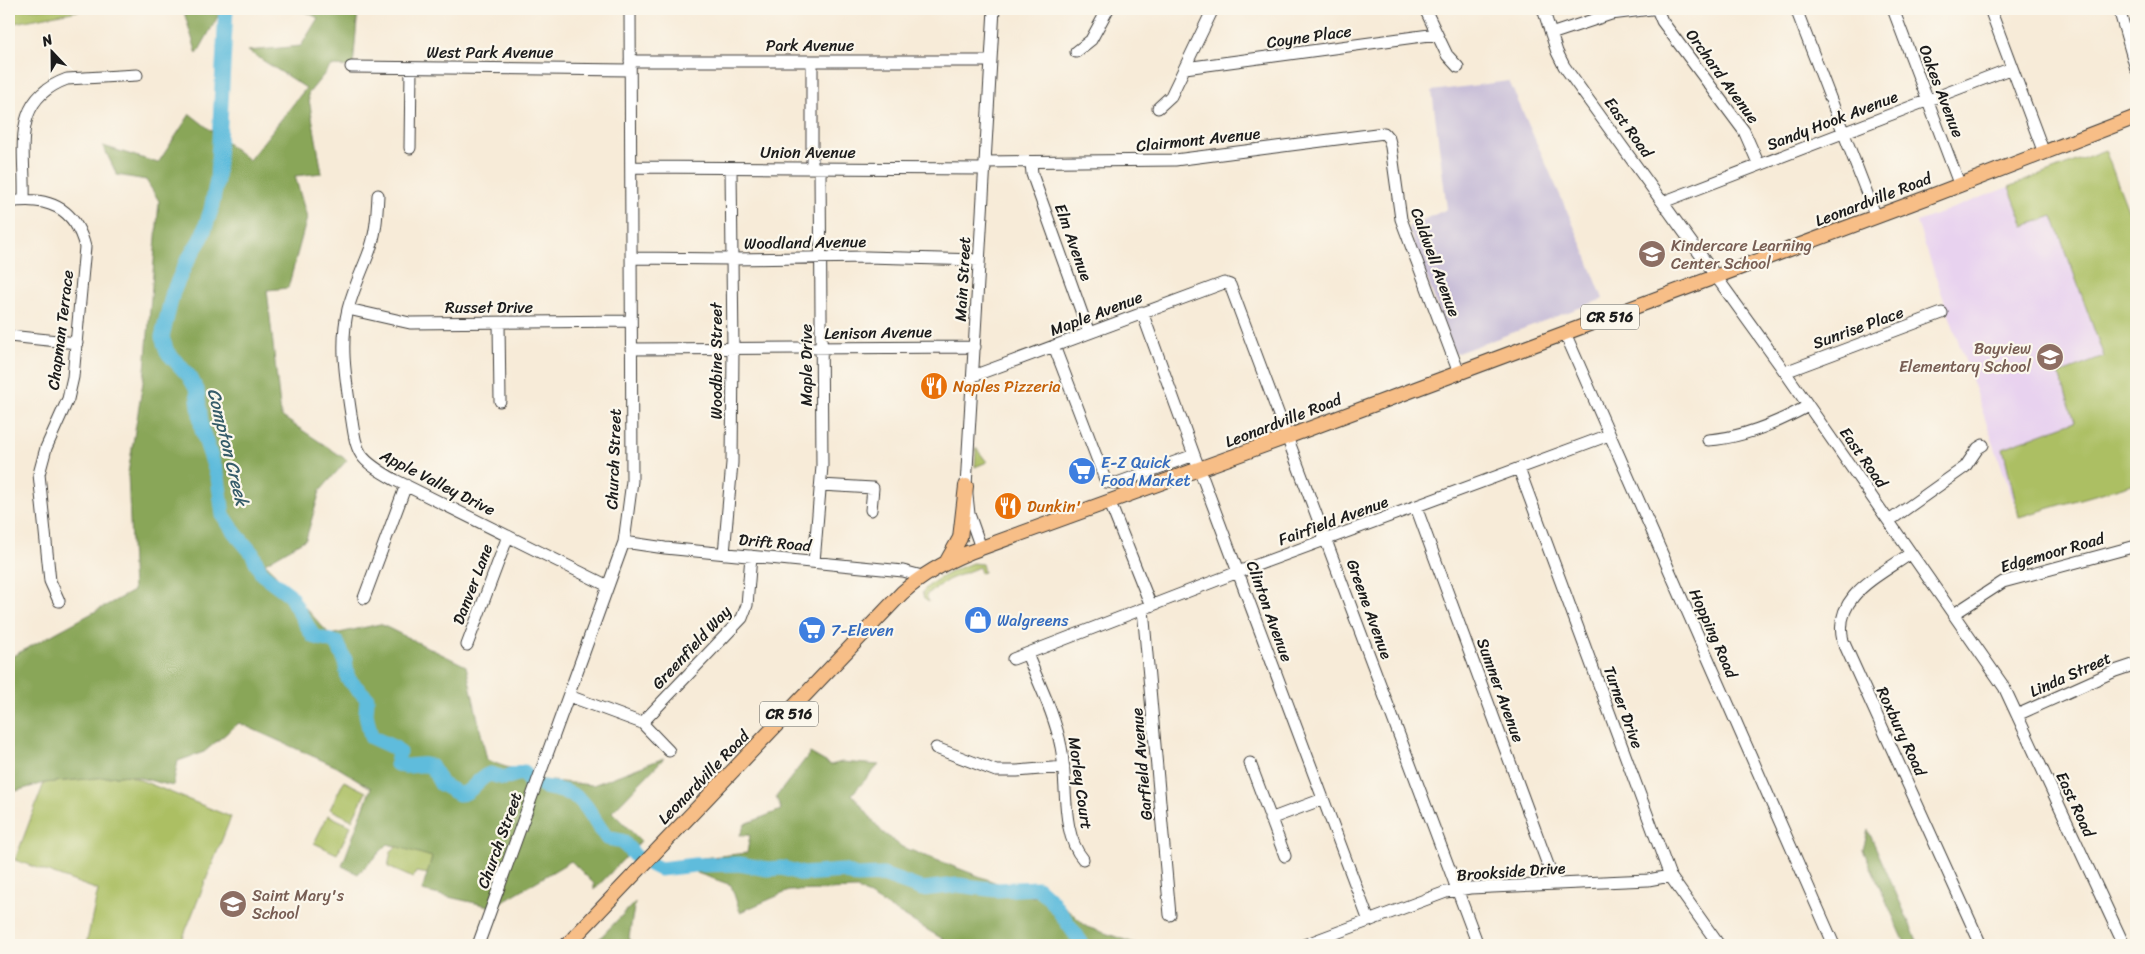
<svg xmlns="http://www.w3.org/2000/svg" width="2145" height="954" font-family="Sriracha,sans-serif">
<rect width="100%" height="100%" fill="#fbf7ec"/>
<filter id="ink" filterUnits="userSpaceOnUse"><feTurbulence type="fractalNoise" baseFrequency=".02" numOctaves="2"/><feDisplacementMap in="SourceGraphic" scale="10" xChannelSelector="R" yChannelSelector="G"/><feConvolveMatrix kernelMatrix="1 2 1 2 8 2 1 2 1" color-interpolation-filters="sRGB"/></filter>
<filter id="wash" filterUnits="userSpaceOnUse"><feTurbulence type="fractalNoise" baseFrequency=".0096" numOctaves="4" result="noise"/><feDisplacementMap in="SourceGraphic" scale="20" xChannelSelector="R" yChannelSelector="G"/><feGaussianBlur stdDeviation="1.12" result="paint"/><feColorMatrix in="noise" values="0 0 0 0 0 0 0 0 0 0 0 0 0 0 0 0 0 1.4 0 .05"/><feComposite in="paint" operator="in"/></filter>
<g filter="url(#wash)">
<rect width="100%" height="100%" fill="#f7ebd8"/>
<path fill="#e8d2ef" d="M2105 150 2136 231V483L2019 517 1917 222Z"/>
<path fill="#c9bfd8" d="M1509 81 1581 242 1603 299 1455 354 1408 227 1447 209 1432 91Z"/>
<path fill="#acbf63" stroke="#646e40" d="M9 9H88L9 24Z
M2105 150 2136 231V483L2019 517 2003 448 2075 421 2059 374 2104 357 2053 216 2024 226 2009 187Z
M976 448 987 462 975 467Z
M972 563 982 564 984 572 981 573 979 567 948 580 926 595 929 602 924 599 922 592C935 578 954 570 972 563Z
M128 775 231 817 180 945H86L98 890 15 860 44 783Z
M344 781 366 792 352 820 330 809Z
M328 815 351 826 337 854 314 843Z
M399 845 437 857 429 874 416 872 413 878 388 867 391 851Z"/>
<path fill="#89a659" stroke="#52613a" d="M183 9H222L197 54Z
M301 9H358L353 67 331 66 308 94 322 173 295 176 307 218 288 288 267 290 281 416 347 460 320 491 306 539 265 563 330 635 380 624 466 666 487 760 541 780 593 785 664 758 612 812 641 841 594 890V884L571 861 493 907 422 891 432 857 388 844 358 874 342 866 371 788 337 767 239 723 204 752 178 761 173 786 128 775 44 783 9 793V658L133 591 128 473 145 370 159 201 146 180 117 175 103 146 158 163 190 114 249 160 306 88 248 51 301 46 318 18Z
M810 753 831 765 842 762 879 765 852 794 882 832 902 847 1034 897 1043 887 1087 927 1140 945H953L858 889 789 891 740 912 731 885 697 873 702 858 747 853 750 835H740L745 824 781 810 776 797Z
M1868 830 1919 945H1906L1863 850Z
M635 902 629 937 631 945H593Z"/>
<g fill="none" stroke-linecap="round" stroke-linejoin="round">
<path stroke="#5ebcdc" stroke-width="15" d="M226 9 217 180 211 210 202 237 186 263 173 292 162 337 167 352 189 376 197 390 202 430 218 478 223 515 235 533 252 553 262 574 289 594 313 636 337 643 345 660 348 679 367 698 366 714 371 737 395 748 399 752 397 764C408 770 420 761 432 767L441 784 459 794C473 794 476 778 490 774L504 778 524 772 530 783
M544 787C590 795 581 804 607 838L622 841 636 857 660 869 695 865 739 864 768 869 782 868 803 874 843 871 856 876 883 875 922 889 958 885 997 890 1038 888 1052 901 1083 945"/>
</g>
</g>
<g filter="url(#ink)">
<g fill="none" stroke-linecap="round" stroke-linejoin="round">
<g stroke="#3d3b38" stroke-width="13">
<path id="minor" d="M1425 9 1447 55 1458 67
M1543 9 1557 52 1564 66 1785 372 2004 687 2124 945
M1657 9 1662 21 1744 131 1759 165
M1796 9 1876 217
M1893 9 1960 186
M1990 9 2044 153
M2119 9 2136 69
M1551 34 1611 14 1651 9
M1076 52 1091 40 1108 9
M630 61H990
M351 67 630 70
M1185 68 1437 34
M1158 108 1171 96 1213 9
M410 148 411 68
M985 162 1175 160 1384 133 1389 139 1391 147 1401 219 1459 373
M1031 162 1032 174 1089 333
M631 167 985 169
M812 168V61
M378 195C377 216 376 236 368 255 361 273 353 290 348 309 340 342 345 374 350 408 357 453 354 457 395 480L608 586
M24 199C26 151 9 100 67 79L137 75
M9 202C47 196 75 207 85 247L73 377 68 399 46 448 39 474 50 581 59 601
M1663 202 2012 68
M632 258 732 259 866 257 979 260
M348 309 410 323 631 321
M1142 312 1194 455 1369 921
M499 323 500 401
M1565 333 1834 945
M9 336 77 343
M1054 346 1106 482 1117 483 1194 455
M631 349 975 347
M1785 372 1942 313
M973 376 1224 283 1230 285 1478 945
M1708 440C1742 438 1779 422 1808 406
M1519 469 1670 876 1719 945
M821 485 873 488 871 510
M1110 503 1151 606
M1416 507 1555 884
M1889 521 1965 467 1978 448 1983 445
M624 542 665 548 903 571 922 576
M981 548 969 514 966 486 994 9
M1911 553C1880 576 1832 595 1843 641L1981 945
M724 554 732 463 733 349 731 168
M814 562 822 466 820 168
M364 598 406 485
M1143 609 1170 915
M1954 614 2003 582 2136 546
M467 645 508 536
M1027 654C1039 684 1055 715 1061 747 1068 780 1060 833 1083 859
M1013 659 1238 572 1609 435
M569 696 642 723 669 751
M2017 715 2115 671 2136 664
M642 723 742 618 747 605 751 556
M936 748 996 771H1017L1064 767
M1250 763 1285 856
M1270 819 1323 799
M478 945 624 542 632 481 630 9
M1304 945 1446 892 1470 888 1648 880 1670 876"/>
</g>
<g stroke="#3d3b38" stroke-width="16">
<path id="major" d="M946 563 960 538 966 486
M567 945 902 593C922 575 945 562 970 552L1287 437 1926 198 2136 117"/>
</g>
<use href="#minor" stroke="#fff" stroke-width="11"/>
<use href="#major" stroke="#f7be87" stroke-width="14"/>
</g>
</g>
<defs>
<g id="school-disc" transform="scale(1.4375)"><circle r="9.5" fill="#8d6e63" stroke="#fbf7ec"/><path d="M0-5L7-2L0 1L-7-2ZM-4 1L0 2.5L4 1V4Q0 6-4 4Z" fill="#fff"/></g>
<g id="restaurant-disc" transform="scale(1.4375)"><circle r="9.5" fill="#e8710a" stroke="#fbf7ec"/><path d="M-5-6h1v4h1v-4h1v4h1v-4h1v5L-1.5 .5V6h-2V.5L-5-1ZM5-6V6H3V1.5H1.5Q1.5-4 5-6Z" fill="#fff"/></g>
<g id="supermarket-disc" transform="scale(1.4375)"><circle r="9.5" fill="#3f7fe0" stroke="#fbf7ec"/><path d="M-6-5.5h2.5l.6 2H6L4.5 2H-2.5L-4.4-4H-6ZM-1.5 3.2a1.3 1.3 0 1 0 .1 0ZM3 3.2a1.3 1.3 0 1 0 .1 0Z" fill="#fff"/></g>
<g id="shop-disc" transform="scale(1.4375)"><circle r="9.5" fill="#3f7fe0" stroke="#fbf7ec"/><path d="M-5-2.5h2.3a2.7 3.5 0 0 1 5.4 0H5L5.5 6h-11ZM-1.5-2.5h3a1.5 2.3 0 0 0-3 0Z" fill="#fff"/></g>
</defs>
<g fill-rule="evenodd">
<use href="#school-disc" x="1652" y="254"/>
<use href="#school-disc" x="2050" y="357"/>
<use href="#restaurant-disc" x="934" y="386"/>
<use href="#supermarket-disc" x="1082" y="471"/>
<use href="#restaurant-disc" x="1008" y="506"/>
<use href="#shop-disc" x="978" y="620"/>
<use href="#supermarket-disc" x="812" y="630"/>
<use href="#school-disc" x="233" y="904"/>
</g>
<g text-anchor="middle" stroke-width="4.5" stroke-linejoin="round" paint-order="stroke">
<g fill="#fbf7ec" stroke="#5f5e5a" stroke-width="1">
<rect x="1581" y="304.5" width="58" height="25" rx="4"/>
<rect x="760" y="701.5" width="58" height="25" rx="4"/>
</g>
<g font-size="15" font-weight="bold" fill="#1c1c1c">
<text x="1610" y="322">CR 516</text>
<text x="789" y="719">CR 516</text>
</g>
<g font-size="16" fill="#1c1c1c" stroke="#fbf7ec">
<text transform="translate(1309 36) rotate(-8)" y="6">Coyne Place</text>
<text x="810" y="51">Park Avenue</text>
<text x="490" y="58">West Park Avenue</text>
<text transform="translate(1723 76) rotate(54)" y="6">Orchard Avenue</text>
<text transform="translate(1942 91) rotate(69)" y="6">Oakes Avenue</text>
<text transform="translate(1832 120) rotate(-21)" y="6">Sandy Hook Avenue</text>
<text transform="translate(1629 127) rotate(54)" y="6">East Road</text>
<text transform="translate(1198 139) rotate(-6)" y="6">Clairmont Avenue</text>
<text x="808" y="158">Union Avenue</text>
<text transform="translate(1873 199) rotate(-21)" y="6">Leonardville Road</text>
<text transform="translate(805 242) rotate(-1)" y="6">Woodland Avenue</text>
<text transform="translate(1074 242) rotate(70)" y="6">Elm Avenue</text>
<text transform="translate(1436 262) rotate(70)" y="6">Caldwell Avenue</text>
<text transform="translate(962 279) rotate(-87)" y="6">Main Street</text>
<text x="489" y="313">Russet Drive</text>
<text transform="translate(1096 313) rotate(-21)" y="6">Maple Avenue</text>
<text transform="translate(1858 327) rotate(-20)" y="6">Sunrise Place</text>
<text transform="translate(60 330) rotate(-83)" y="6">Chapman Terrace</text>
<text transform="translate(878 332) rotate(-1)" y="6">Lenison Avenue</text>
<text transform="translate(716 361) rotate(-90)" y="6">Woodbine Street</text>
<text transform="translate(806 365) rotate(-90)" y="6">Maple Drive</text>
<text transform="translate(1283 420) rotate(-21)" y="6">Leonardville Road</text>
<text transform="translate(1864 457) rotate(55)" y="6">East Road</text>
<text transform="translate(613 459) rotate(-88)" y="6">Church Street</text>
<text transform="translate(438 482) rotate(27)" y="6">Apple Valley Drive</text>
<text transform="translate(1333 520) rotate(-20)" y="6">Fairfield Avenue</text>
<text transform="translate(775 542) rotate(5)" y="6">Drift Road</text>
<text transform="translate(2052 552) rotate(-16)" y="6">Edgemoor Road</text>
<text transform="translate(472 584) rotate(-69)" y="6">Danver Lane</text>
<text transform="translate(1370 609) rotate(70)" y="6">Greene Avenue</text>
<text transform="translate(1270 611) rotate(70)" y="6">Clinton Avenue</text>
<text transform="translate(1714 633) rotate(66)" y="6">Hopping Road</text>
<text transform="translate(691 647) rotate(-47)" y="6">Greenfield Way</text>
<text transform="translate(2070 674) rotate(-24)" y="6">Linda Street</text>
<text transform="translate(1501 690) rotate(70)" y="6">Sumner Avenue</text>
<text transform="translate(1624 707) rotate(70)" y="6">Turner Drive</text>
<text transform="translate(1902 731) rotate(65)" y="6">Roxbury Road</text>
<text transform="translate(1141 764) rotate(-95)" y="6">Garfield Avenue</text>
<text transform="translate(703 777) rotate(-46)" y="6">Leonardville Road</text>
<text transform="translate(1081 783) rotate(82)" y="6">Morley Court</text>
<text transform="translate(2076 804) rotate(65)" y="6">East Road</text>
<text transform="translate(499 840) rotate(-70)" y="6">Church Street</text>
<text transform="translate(1511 871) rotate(-4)" y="6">Brookside Drive</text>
</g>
<g font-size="16" fill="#785e54" stroke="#fbf7ec" text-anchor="start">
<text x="1671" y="251">Kindercare Learning<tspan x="1671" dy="18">Center School</tspan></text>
<text x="2031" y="354" text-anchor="end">Bayview<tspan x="2031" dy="18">Elementary School</tspan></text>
<text x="252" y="901">Saint Mary's<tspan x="252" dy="18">School</tspan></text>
</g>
<g font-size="16" fill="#c56008" stroke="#fbf7ec" text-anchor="start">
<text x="953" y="392">Naples Pizzeria</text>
<text x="1027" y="512">Dunkin'</text>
</g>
<g font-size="16" fill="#366cbe" stroke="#fbf7ec" text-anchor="start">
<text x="1101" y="468">E-Z Quick<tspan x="1101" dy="18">Food Market</tspan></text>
<text x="997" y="626">Walgreens</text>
<text x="831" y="636">7-Eleven</text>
</g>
<g font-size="18" font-style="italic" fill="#365c69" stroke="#fbf7ec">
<text transform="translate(228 447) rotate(76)" y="6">Compton Creek</text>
</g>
</g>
<rect width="2145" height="954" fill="none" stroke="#fbf7ec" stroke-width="30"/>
<g transform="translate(52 52) rotate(338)" stroke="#fbf7ec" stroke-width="4" paint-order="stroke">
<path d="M0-4L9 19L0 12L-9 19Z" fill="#1c1c1c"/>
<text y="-8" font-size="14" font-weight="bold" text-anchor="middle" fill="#1c1c1c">N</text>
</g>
</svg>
